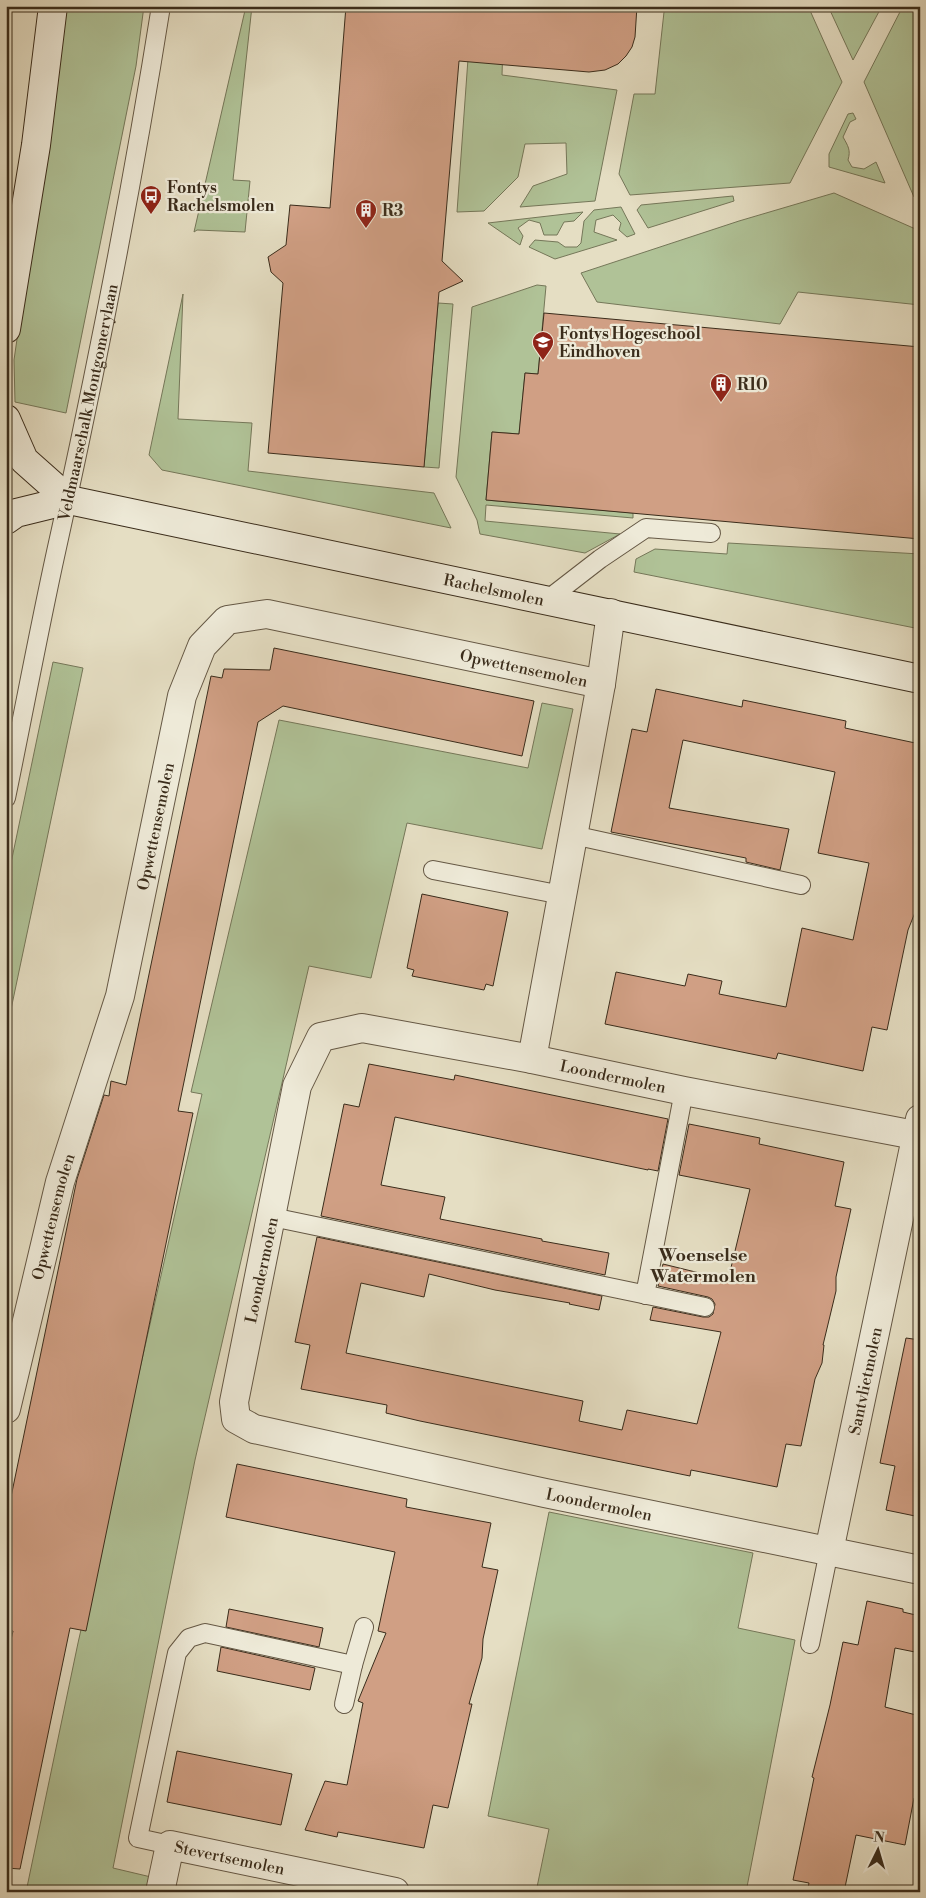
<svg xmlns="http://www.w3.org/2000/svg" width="926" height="1898" font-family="'Libre Bodoni',serif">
<rect width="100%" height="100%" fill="#e5dec3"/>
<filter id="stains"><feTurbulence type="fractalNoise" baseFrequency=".004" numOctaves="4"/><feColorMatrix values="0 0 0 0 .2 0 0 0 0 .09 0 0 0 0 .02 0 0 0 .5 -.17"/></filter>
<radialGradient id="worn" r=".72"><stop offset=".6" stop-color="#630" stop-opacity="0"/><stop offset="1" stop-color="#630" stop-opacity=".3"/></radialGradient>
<path fill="#b0c297" stroke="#757759" d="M65 6H144L136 66 66 413 15 402 14 360Z
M246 6H252L233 180 250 181 245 232 197 230 194 232Z
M678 6H808L842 82 790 183 630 195 619 174 634 94H655L664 12Z
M828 6H882L853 60Z
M903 6H920V199L914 197 864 82Z
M504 15 502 75 617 90 595 201 520 207 533 186 567 174 566 143 525 144 518 177 484 211 457 212 471 17Z
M853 113 856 119 850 122 843 137C848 146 851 150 848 160L852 167 864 169 876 162 885 183 829 167V154L848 114Z
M834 193 920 231V305L798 292 780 324 597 302 581 273 739 221Z
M733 196 734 201 648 228 637 210 641 205Z
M621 207 635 234 627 237 619 230 621 223 613 215 596 220 594 232 617 240 555 259 529 247 535 240 558 242 565 247H577L581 243 584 221 594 210Z
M583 212 574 221 564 222 557 235H544L540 223 529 220 518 228 523 236 520 245 488 223Z
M537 285 546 286 538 374 525 373 519 434 492 432 486 500 633 513V518L486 505 485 521 620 534 585 553 480 534 477 520 456 477 472 307Z
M183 294 178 419 252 423 248 471 434 493 451 528 162 470 149 455Z
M438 303 453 304 439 468 424 467Z
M728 543 920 554V629L634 572 636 559 655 549 727 554Z
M53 662 83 668 6 1033V887Z
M542 703 573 709 542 849 407 823 371 978 309 966 195 1460 113 1868 151 1877 148 1892H26L78 1643 202 1094 191 1092 279 720 528 768Z
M549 1512 753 1553 738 1628 795 1640 746 1892H536L549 1829 488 1816Z"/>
<path fill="#d09f84" stroke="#3a2c1b" d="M346 6H637L635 37 632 47 626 56 618 64 605 70 589 72 459 61 442 261 463 281 439 292 424 467 268 453 283 283 271 272 268 257 286 245 290 205 330 208Z
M544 313 920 347V539L486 500 492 432 519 434 525 373 538 374Z
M274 648 534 701 522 756 283 706 258 722 178 1111 193 1113 86 1631 70 1628 20 1869 6 1868V1662L13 1631 6 1630V1521L77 1179 104 1095 109 1096 111 1081 126 1085 211 676 222 678 224 669 270 670Z
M656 689 742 707 743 700 777 707 846 721 845 728 920 744V884L916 910 908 930 887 1030 872 1027 863 1071 778 1053 776 1059 605 1024 616 972 685 986 688 974 722 981 719 994 786 1007 802 928 853 940 869 863 818 853 835 772 683 740 669 808 789 829 780 870 746 862V858L611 832 632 729 647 732Z
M422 894 508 912 493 986 486 984 484 990 412 976 414 970 407 968Z
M369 1064 454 1080 455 1075 668 1119 658 1171 648 1169V1170L395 1117 381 1185 445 1197 440 1219 542 1239V1241L609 1253 605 1275 321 1216 344 1104 359 1107Z
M689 1124 760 1138 759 1144 844 1162 835 1206 851 1209 836 1277V1291L823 1345H824L822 1363 815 1379 801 1446 786 1444 777 1487 691 1470 690 1476 420 1421 386 1413 387 1405 301 1389 310 1345 295 1342 317 1237 602 1296 599 1310 569 1304 570 1303 495 1290 429 1274 424 1297 361 1283 346 1353 583 1401 579 1421 622 1430 627 1410 697 1424 721 1332 650 1320 653 1307 703 1317H709L713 1314 715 1304 712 1299 708 1297 658 1286 663 1264 728 1280 750 1189 679 1175Z
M906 1338 920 1340V1517L886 1510 895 1466 880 1463Z
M237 1464 407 1499 406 1507 491 1523 482 1567 498 1570 483 1639 482 1658 469 1704H472L448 1808 433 1805 424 1848 338 1832 337 1837 305 1830 325 1781 347 1785 363 1703 358 1701 386 1633 378 1631 395 1552 226 1517Z
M867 1601 903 1609V1612L920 1616V1653L895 1648 885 1707 920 1716V1801L914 1798 905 1845 856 1835 844 1892H807L809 1883 793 1880 814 1778 812 1777 830 1705 843 1642 858 1645Z
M229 1609 323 1628 319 1647 226 1627Z
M221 1647 315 1668 310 1690 217 1671Z
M177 1751 292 1774 281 1825 167 1802Z"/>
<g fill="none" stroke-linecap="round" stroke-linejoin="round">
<g stroke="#655845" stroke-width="20">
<g id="lane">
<path d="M547 600 600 559 646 528 711 533"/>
<path id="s1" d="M6 798C23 716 38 634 56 552 96 371 132 189 161 6"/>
<path d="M573 835 801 885"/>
<path d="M433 870 562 895"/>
<path d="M272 1217 705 1307"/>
<path d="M645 1295 684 1091"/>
<path d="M810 1644 829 1551"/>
<path d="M344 1704 353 1665"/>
<path d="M170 1845 138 1838 177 1653 189 1638 205 1633 353 1665 364 1627"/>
</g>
</g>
<g stroke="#655845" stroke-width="30">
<g id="street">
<path d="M532 1059 601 684 611 613"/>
<path id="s2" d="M920 1136 684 1091 532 1059 362 1028 321 1037 297 1086 234 1402 236 1419 254 1429 545 1493 920 1570"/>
<path id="s3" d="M6 1409 60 1182 120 996 182 696 202 646 227 620 267 614 601 684"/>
<path id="s4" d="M829 1551 920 1119"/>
<path id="s5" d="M160 1892 170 1845 395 1892"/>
</g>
</g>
<g stroke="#3a2c1b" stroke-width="30">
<g id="secondary">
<path d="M6 329 36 145 53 6"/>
<path d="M6 419 24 460 69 500"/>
<path id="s6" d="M6 520 16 513 69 500 920 679"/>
</g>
</g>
<use href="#lane" stroke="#eeead8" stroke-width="18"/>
<use href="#street" stroke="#eeead8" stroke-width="28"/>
<use href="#secondary" stroke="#eeead8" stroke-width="28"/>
</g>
<defs>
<g id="bus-pin" transform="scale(1.125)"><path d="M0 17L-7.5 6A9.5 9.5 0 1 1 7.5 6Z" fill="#8f2418" stroke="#eeead8"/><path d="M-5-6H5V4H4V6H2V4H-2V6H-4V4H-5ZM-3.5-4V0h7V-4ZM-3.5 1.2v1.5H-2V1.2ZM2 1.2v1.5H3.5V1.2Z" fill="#fff"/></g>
<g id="building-pin" transform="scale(1.125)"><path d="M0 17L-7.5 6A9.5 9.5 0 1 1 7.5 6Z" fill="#8f2418" stroke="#eeead8"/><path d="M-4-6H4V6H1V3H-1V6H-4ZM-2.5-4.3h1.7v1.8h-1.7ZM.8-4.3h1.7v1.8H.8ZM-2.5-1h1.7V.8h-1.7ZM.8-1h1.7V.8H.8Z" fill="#fff"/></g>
<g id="university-pin" transform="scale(1.125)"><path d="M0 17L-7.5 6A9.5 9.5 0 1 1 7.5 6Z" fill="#8f2418" stroke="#eeead8"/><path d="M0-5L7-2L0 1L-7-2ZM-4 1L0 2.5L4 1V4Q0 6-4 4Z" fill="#fff"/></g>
</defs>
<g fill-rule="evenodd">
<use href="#bus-pin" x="151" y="196"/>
<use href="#building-pin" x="366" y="210"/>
<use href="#university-pin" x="543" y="342"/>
<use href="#building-pin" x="721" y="384"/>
</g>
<g text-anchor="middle" stroke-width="4.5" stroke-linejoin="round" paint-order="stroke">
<g font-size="16" font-weight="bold" fill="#3a2c1b" stroke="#eeead8" text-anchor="start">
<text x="167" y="193">Fontys<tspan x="167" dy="18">Rachelsmolen</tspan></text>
<text x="382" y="216">R3</text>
<text x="559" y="339">Fontys Hogeschool<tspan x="559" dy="18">Eindhoven</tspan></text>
<text x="737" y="390">R10</text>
</g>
<g font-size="16" fill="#3a2c1b" stroke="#eeead8">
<text dy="6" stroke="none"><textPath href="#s1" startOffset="404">Veldmaarschalk Montgomerylaan</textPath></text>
<text dy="6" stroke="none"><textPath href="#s6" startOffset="501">Rachelsmolen</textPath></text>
<text dy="6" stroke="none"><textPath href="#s3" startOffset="1128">Opwettensemolen</textPath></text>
<text dy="6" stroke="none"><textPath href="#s3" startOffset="602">Opwettensemolen</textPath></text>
<text transform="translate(613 1076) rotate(12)" y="6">Loondermolen</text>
<text dy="6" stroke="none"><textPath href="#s3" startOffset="198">Opwettensemolen</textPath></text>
<text transform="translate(261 1270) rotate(-78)" y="6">Loondermolen</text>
<text dy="6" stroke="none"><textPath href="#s4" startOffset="174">Santvlietmolen</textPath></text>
<text dy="6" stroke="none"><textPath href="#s2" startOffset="1378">Loondermolen</textPath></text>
<text dy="6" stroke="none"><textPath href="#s5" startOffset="109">Stevertsemolen</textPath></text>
</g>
<g font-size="18" font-weight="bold" fill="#3a2c1b" stroke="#eeead8">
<text x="703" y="1261">Woenselse<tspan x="703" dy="21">Watermolen</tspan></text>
</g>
</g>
<rect width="926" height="1898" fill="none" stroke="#e5dec3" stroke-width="25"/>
<rect x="8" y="8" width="911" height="1883" fill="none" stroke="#3a2c1b" stroke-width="2.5"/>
<rect x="12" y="12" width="901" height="1873" fill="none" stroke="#3a2c1b"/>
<g transform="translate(878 1850) rotate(5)" stroke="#eeead8" stroke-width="4" paint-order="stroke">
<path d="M0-4L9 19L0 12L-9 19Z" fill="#3a2c1b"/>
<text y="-8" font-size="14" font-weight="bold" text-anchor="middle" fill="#3a2c1b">N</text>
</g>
<rect width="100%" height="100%" filter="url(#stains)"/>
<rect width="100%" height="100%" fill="url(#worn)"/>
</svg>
